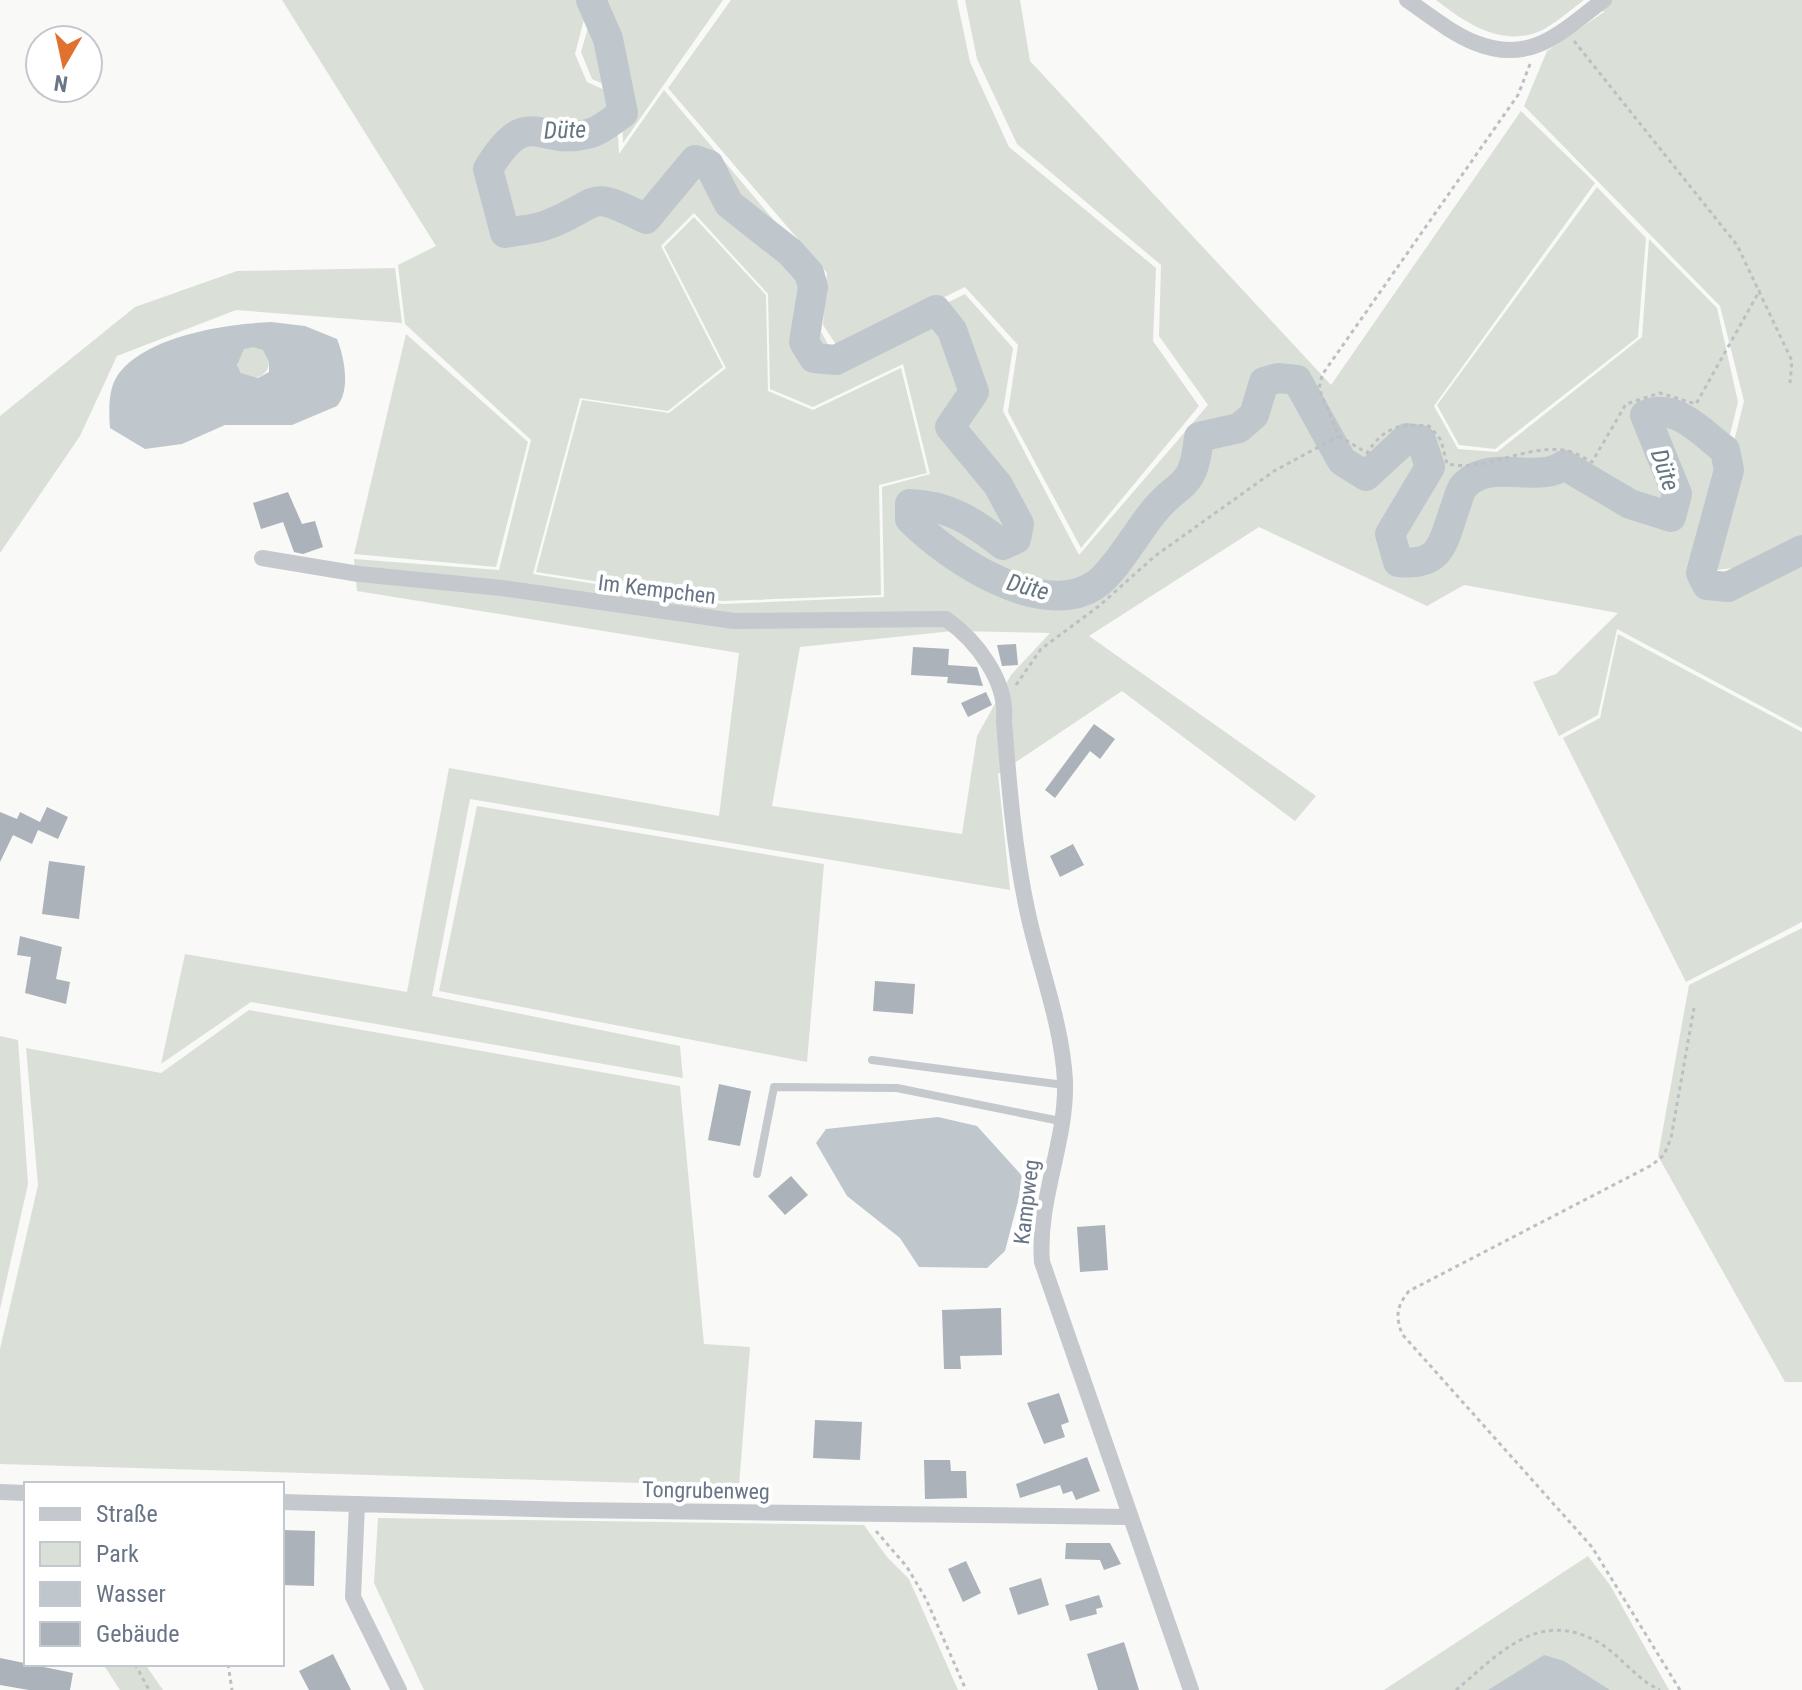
<svg xmlns="http://www.w3.org/2000/svg" width="1802" height="1690" font-family="'Roboto Condensed',sans-serif">
<rect width="100%" height="100%" fill="#f9f9f7"/>
<path fill="#dae0d8" fill-rule="evenodd" d="M282 0H589L575 54 587 82 616 95 619 154 664 90 821 276 818 326 835 357 965 294 1013 348 1003 411 1079 555 1208 405 1159 336 1161 265 1017 144 977 59 965 0H1020L1030 61 1331 385 1521 111 1595 183 1434 406 1458 449 1497 452 1642 337 1649 239 1717 308 1738 402 1709 520 1706 575 1746 571 1802 545V728L1617 629 1598 715 1559 736 1533 682 1556 674 1618 613 1464 585 1427 606 1259 527 1089 636 1316 796 1295 821 1122 691 998 774 1010 890 470 799 432 996 680 1046 683 1078 251 1002 161 1064 185 954 407 992 449 768 719 816 739 653 357 591 354 559 499 570 531 440 405 324 398 265 436 246ZM694 213 768 294 770 389 813 407 903 364 930 474 882 487 884 597 722 604 533 574 580 398 668 411 723 367 661 246ZM953 631 1050 633 1011 675 977 736 962 834 772 806 800 647Z
M596 0H723L623 143 621 92 592 79 581 52Z
M731 0H957L970 62 1009 147 1156 268 1153 341 1199 406 1081 548 1008 412 1018 345 965 287 839 349 823 325 827 273 668 88Z
M1436 0H1584C1570 10 1549 30 1532 34 1496 44 1463 21 1436 0Z
M1595 0H1802V540L1751 566 1708 571 1713 526 1744 401 1720 306 1524 106 1547 51 1604 12Z
M1597 187 1646 238 1638 337 1495 449 1459 445 1437 405Z
M694 217 766 295 768 391 813 410 901 368 927 473 879 485 881 595 722 601 536 572 582 400 669 413 726 368 664 247Z
M395 268 402 323 236 310 117 356 80 436 0 553V416L135 307 237 271Z
M406 334 528 442 496 567 354 554Z
M237 362a16 16 0 1 1 32 0a16 16 0 1 1-32 0Z
M1618 634 1802 732V922L1686 982 1563 738 1600 718Z
M477 806 824 864 807 1062 439 991Z
M1802 928V1382H1785L1658 1156 1689 985Z
M249 1010 680 1086 704 1344 750 1347 739 1486 0 1464V1349L38 1185 26 1048 161 1073Z
M0 1036 18 1040 28 1184 0 1309Z
M378 1518 864 1525 887 1557 909 1579 958 1690H424L374 1583Z
M1588 1556 1610 1585 1669 1690H1384Z
M103 1664H145L163 1690H120Z"/>
<path fill="#bfc7cd" fill-rule="evenodd" d="M271 322 305 326 337 339C344 356 351 390 337 406L292 425H225L182 444 145 449 110 428C109 414 108 391 116 378 142 336 226 324 271 322ZM253 347 263 350 269 362V372L258 378 241 373 237 365 244 349Z
M938 1117 977 1126 1024 1178 1005 1251 987 1268 919 1267 900 1238 847 1196 816 1143 826 1129Z
M1544 1655 1564 1661 1610 1690H1488Z"/>
<g fill="none" stroke-linecap="round" stroke-linejoin="round">
<path stroke="#bfc7cd" stroke-width="30" d="M591 0 608 39 623 113C614 119 602 130 591 133 539 149 529 101 488 169L505 233C519 230 536 230 549 224 602 203 586 188 646 219L695 160 709 165 729 204 790 252 809 273 813 287 804 342 814 358 836 360 936 310 952 330 974 392 950 427 998 485 1019 524 1016 539 1003 545C974 522 948 505 910 504V519C948 558 1045 623 1098 583 1116 569 1136 534 1151 515 1180 477 1193 494 1199 437L1239 428 1254 415 1264 382 1278 378 1297 380 1342 461 1366 476 1407 438 1421 440 1430 467 1390 534 1398 562C1443 567 1443 541 1456 505 1458 500 1460 491 1463 487 1489 456 1538 485 1564 465L1630 504 1671 517 1677 494 1645 415C1676 402 1701 432 1725 450L1729 470 1701 573 1707 585 1728 587 1802 550"/>
</g>
<path fill="#acb2b9" d="M288 492 302 524 315 521 323 547 303 554 294 552 283 522 261 529 253 503Z
M1016 644 1018 665 1002 666 997 645Z
M913 647 949 649 948 665 977 667 983 686 947 683 948 677 911 675Z
M986 692 992 705 968 717 961 703Z
M1094 724 1115 739 1100 759 1090 751 1055 798 1045 790Z
M47 807 68 817 58 839 38 830 32 844 13 835 0 862V812L17 819 20 812 40 822Z
M1073 844 1084 865 1060 877 1050 856Z
M49 861 85 866 79 919 42 914Z
M20 936 62 947 56 979 70 982 66 1004 25 993 31 957 17 955Z
M875 981 915 984 913 1014 873 1011Z
M719 1084 751 1091 740 1146 708 1140Z
M791 1176 808 1195 785 1215 768 1196Z
M1105 1225 1108 1270 1080 1272 1077 1227Z
M1001 1308 1002 1355 960 1356 961 1369H944L942 1310Z
M1059 1393 1069 1422 1061 1425 1065 1437 1044 1444 1027 1403Z
M815 1420 862 1422 860 1460 813 1458Z
M1087 1457 1100 1491 1076 1500 1072 1491 1063 1494 1060 1485 1020 1498 1016 1484Z
M924 1460H950L951 1471H966L967 1498 925 1499Z
M282 1530 315 1531 314 1586 282 1585Z
M1066 1543H1110L1121 1564 1104 1570 1100 1560 1065 1559Z
M966 1561 981 1593 963 1602 948 1569Z
M1041 1578 1049 1605 1018 1615 1009 1588Z
M1099 1595 1103 1607 1096 1609 1097 1614 1070 1621 1065 1605Z
M1124 1642 1139 1690H1098L1087 1654Z
M333 1654 351 1690H309L299 1671Z
M0 1658 73 1673 70 1690H29L0 1685Z"/>
<g fill="none" stroke-linecap="round" stroke-linejoin="round">
<path stroke="#bdbfc2" stroke-width="3" stroke-dasharray="4 4" stroke-linecap="butt" d="M1574 41 1737 245 1792 361 1790 383
M1530 64 1518 95 1322 375 1319 389 1339 436 1367 453C1384 427 1400 423 1429 426L1441 440 1447 464C1485 472 1524 445 1564 450 1573 451 1584 458 1592 462L1626 404 1660 393 1696 404 1760 290
M1016 685 1041 649 1099 606 1155 556 1274 471 1339 436
M876 1531 907 1567 926 1599 966 1690
M135 1664 149 1690
M228 1664 232 1690
M1456 1690C1498 1655 1537 1609 1596 1641 1619 1653 1635 1679 1660 1690
M1680 1690 1592 1547 1402 1334C1395 1315 1397 1306 1409 1291L1652 1165 1664 1155 1671 1138 1694 1008"/>
<path stroke="#c5c8cc" stroke-width="8" d="M872 1060 1064 1085
M757 1174 774 1087 897 1088 1060 1121"/>
<path stroke="#c5c8cc" stroke-width="16" d="M1407 0C1445 26 1487 64 1537 45 1560 37 1584 14 1604 0
M262 558 359 574 502 588 734 621 946 619C977 641 1008 682 1004 721 1009 786 1014 850 1028 914 1040 969 1062 1024 1065 1081 1067 1142 1037 1200 1042 1262L1191 1690
M0 1492 26 1493
M282 1502 570 1510 1129 1517
M357 1504 353 1597 399 1690"/>
</g>
<g text-anchor="middle" stroke-width="8" stroke-linejoin="round" paint-order="stroke">
<g font-size="22" fill="#697587" stroke="#fff">
<text transform="translate(657 589) rotate(7)" y="8">Im Kempchen</text>
<text transform="translate(1026 1202) rotate(-83)" y="8">Kampweg</text>
<text transform="translate(706 1490) rotate(1)" y="8">Tongrubenweg</text>
</g>
<g font-size="24" font-style="italic" fill="#647682" stroke="#fff">
<text transform="translate(565 130) rotate(-2)" y="8">Düte</text>
<text transform="translate(1665 470) rotate(71)" y="8">Düte</text>
<text transform="translate(1028 587) rotate(15)" y="8">Düte</text>
</g>
</g>
<rect x="24" y="1482" width="260" height="184" fill="#ffffff" stroke="#c3c8cf" stroke-width="2"/>
<rect x="40" y="1508" width="40" height="12" fill="#c5c8cc" stroke="#c3c8cf" stroke-width="2"/>
<text x="96" y="1522" font-size="24" fill="#697587">Straße</text>
<rect x="40" y="1542" width="40" height="24" fill="#dae0d8" stroke="#c3c8cf" stroke-width="2"/>
<text x="96" y="1562" font-size="24" fill="#697587">Park</text>
<rect x="40" y="1582" width="40" height="24" fill="#bfc7cd" stroke="#c3c8cf" stroke-width="2"/>
<text x="96" y="1602" font-size="24" fill="#697587">Wasser</text>
<rect x="40" y="1622" width="40" height="24" fill="#acb2b9" stroke="#c3c8cf" stroke-width="2"/>
<text x="96" y="1642" font-size="24" fill="#697587">Gebäude</text>
<g transform="translate(64 64) rotate(189)"><circle r="38" fill="#ffffff" stroke="#c3c8cf" stroke-width="2"/>
<path d="M0-6L14 30L0 20L-14 30Z" fill="#e0712f"/>
<text y="-12" font-size="22" font-weight="bold" text-anchor="middle" fill="#697587">N</text>
</g>
</svg>
